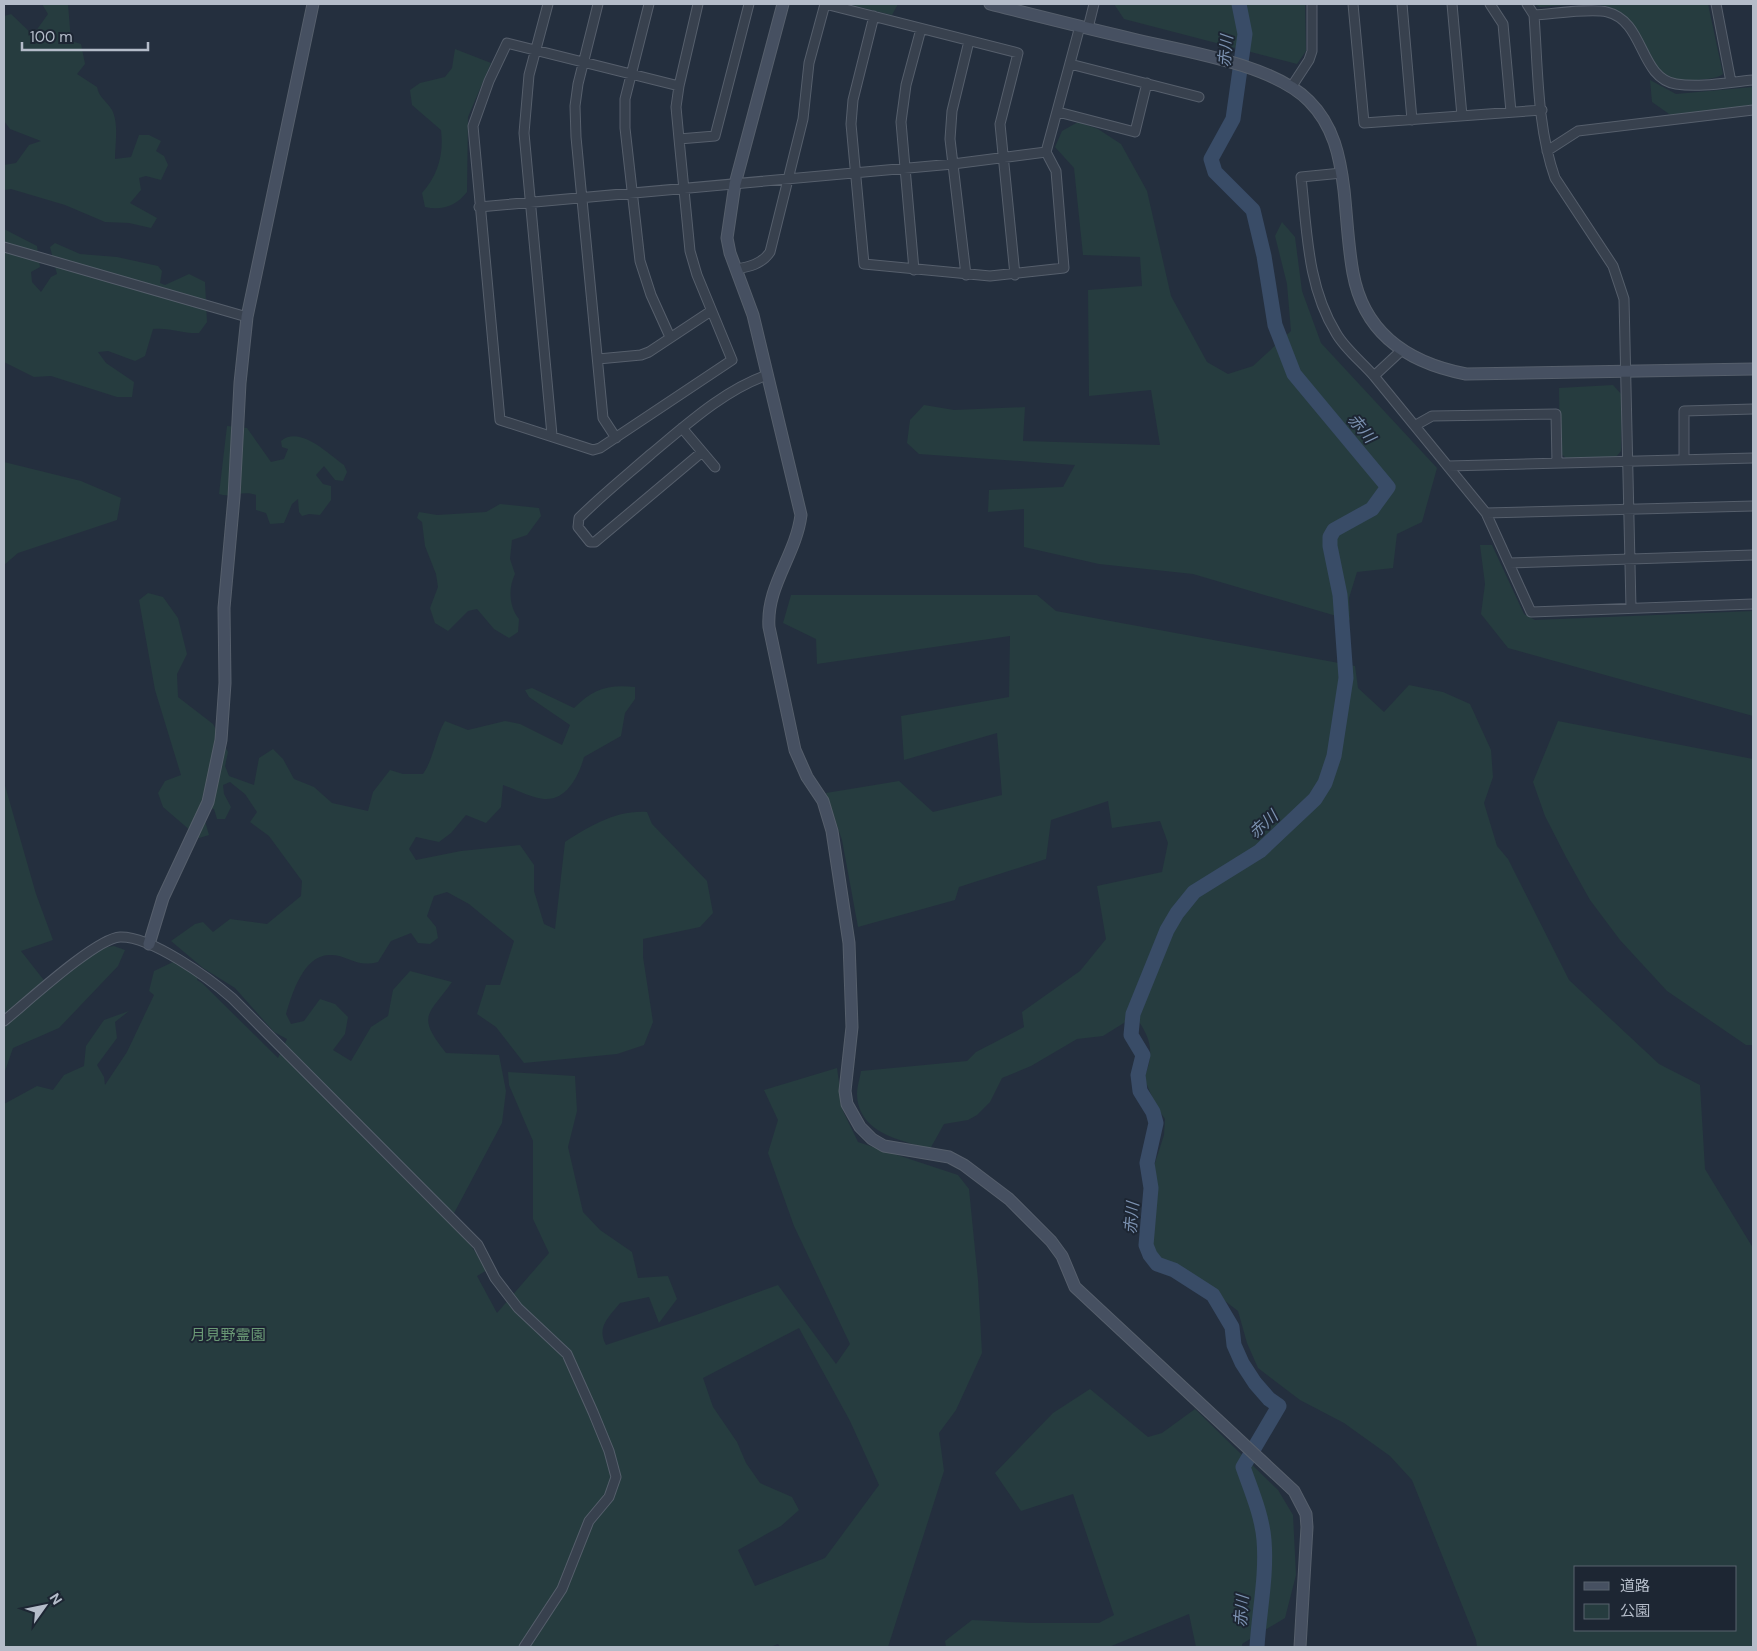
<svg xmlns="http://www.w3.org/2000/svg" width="1757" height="1651" font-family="'DM Sans','Noto Sans JP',sans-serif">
<rect width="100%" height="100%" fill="#242f3e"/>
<path fill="#263c3f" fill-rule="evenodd" d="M42 4H68L71 41 81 44 85 64 77 74 97 87C99 98 107 101 112 110 119 124 115 144 115 159L131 157 139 135H149L161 141 156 151 164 156 168 165 161 180 146 176 139 178 141 190 130 203 157 218 151 228 129 223 105 222 65 205 11 189 4 190V165L16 163 29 145 41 141 10 129 4 121V16L11 14 33 35 48 14Z
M847 4H898L892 15Z
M1114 4H1305L1306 51 1297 64 1124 19Z
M1534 4H1708L1723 74C1716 79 1705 79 1697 80 1640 87 1654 31 1616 10 1598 0 1560 6 1540 7Z
M455 49 491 63 468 117 467 192C456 206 442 211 425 207L422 193C438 175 444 154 441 130L412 105 410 90 420 83 445 77 452 68Z
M1650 80 1676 94 1753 87V105L1672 116 1652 102Z
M1078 122 1098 129 1121 144 1147 191 1171 296 1207 362 1228 374 1253 366 1291 331 1287 284 1275 236 1282 222 1295 237 1302 291 1321 343 1437 468 1422 522 1397 534 1393 568 1357 572 1349 598 1350 620 1193 574 1099 564 1024 547V509L988 512 989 490 1063 487 1075 465 919 454 907 443 910 420 924 405 954 410 1025 407 1023 441 1160 445 1151 390 1089 396 1088 290 1142 286 1140 257 1083 255 1074 168 1055 147 1062 131Z
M4 229 37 246 40 267 31 272 32 282 41 292 51 277 57 274 50 247 55 243 80 254 117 257 158 266 162 271 160 283 165 285 189 274 205 282 207 322 199 333C183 334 170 327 153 329L145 356 135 361 108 351 98 352 106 363 134 382 132 397H117L51 376 34 377 4 362Z
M1613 385 1622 395 1621 451 1616 457 1566 458 1560 453 1559 388Z
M227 426 247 428 271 462 284 459 288 449 282 447 281 441C300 425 328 454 344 465L347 472 343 481 335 480 324 466 316 475 323 484 331 486V500L320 515 309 514 302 516 299 512 298 499 292 504 284 523 270 524 266 513 256 510V495C244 490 231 498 219 494Z
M4 462 81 481 121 498 117 520 18 553 4 565Z
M500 504 539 508 541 516 527 535 512 540 510 559 515 574C508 588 509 607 519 619L518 632 509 638 494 629 477 609 468 611 448 631 435 623 430 608 438 587 436 574 425 546 422 522 417 518 419 512 437 515 486 512Z
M1480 545H1492L1524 614 1535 620 1753 611V716L1508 648 1481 614 1485 584Z
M148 593 163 597 178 618 187 654 177 674 178 697 213 724 228 752 225 766 229 776 254 785 259 758 273 749 283 759 294 779 314 787 332 803 368 811 373 792 390 770 403 774H423C434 758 435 738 445 721L468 730 505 721 520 724 562 745 570 725 529 697 525 690 532 688 574 708C593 689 608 684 635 687V699L625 713 621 736 584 757C579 775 567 801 544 799 531 798 515 789 503 785L501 807 486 823 466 815 451 833 439 842 416 837 409 849 416 860 461 851 520 845 534 865V891L544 924 555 929 565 842C590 826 616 810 647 812L652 824 707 881 713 913 700 927 643 939V957L653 1022 644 1045 617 1054 524 1063 496 1027 477 1014 486 985H500L514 941 469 904 447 892 434 896 427 916 436 927 438 938 430 944 418 943 411 933 391 941 378 962C355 968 347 954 329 955 303 956 292 994 286 1014L291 1024 304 1021 320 999 335 1004 348 1017 345 1034 333 1050 351 1061 371 1027 388 1016 393 990 410 971 452 982C428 1016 416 1015 446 1053L499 1055 506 1091 502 1123 452 1217 487 1270 477 1276 497 1313 549 1253 533 1219V1141L509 1085 508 1072 575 1076 577 1111 568 1147 583 1212 600 1230 632 1252 638 1278 668 1276 677 1299 659 1323 649 1297 620 1303C609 1317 596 1327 606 1345L696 1315 778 1285 836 1364 850 1344 794 1226 768 1153 778 1120 764 1090 837 1068 843 1111 858 1142 958 1175 969 1189 978 1280 982 1353 956 1410 939 1433 944 1471 888 1647H780L778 1644 770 1647H4V1104L37 1086 53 1090 64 1075 84 1066 86 1046 104 1020 129 1011 115 1022 117 1038 97 1065 104 1077 105 1085 127 1052 154 995 149 991 154 971 173 962 198 975 197 980 202 983 278 1058 287 1039 274 1032 235 988 203 968 171 941 195 924 203 922 213 932 230 919 267 924 301 896 302 881 269 836 250 822 257 812 245 794 230 782 223 785 224 794 231 807 225 819H217L214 809 201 807 209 835 199 838 163 807 158 793 165 781 181 775 155 690 139 600ZM799 1328 850 1421 879 1485 825 1558 755 1586 738 1550 781 1526 799 1510 792 1497 760 1483 746 1463 737 1442 713 1407 703 1378Z
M791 595H1037L1056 611 1355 666 1358 688 1384 712 1409 685 1443 692 1470 704 1491 750 1493 777 1484 803 1497 846 1508 859 1569 980 1659 1064 1700 1085 1705 1169 1753 1248V1647H1477L1476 1640 1412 1480 1390 1456 1344 1423 1300 1400 1258 1368 1247 1343 1238 1311 1195 1278 1160 1261 1154 1255 1151 1246 1154 1226 1152 1172 1164 1135 1165 1119 1156 1106 1144 1078C1155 1052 1151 1038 1135 1016L1103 1036 1077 1039 1031 1066 1002 1078 990 1102 977 1115 968 1120 944 1124 930 1149C900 1140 858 1133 857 1094 857 1087 860 1078 861 1071L967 1061 976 1052 1024 1027 1022 1012 1080 971 1106 939 1097 886 1162 872 1168 843 1160 821 1112 828 1108 801 1051 820 1046 859 959 887 955 900 858 927 842 840 826 793 899 781 933 812 1002 795 997 733 904 760 901 716 1009 697 1010 636 817 664 816 639 783 623ZM1576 1567H1736V1630H1576Z
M1558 721 1753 759V1045H1746L1667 991 1620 940 1590 900 1566 857 1545 816 1533 782Z
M4 782 36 894 53 940 21 951 50 988 101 948 114 946 125 950 118 966 59 1028 13 1048 4 1074Z
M1090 1389 1148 1437 1162 1433 1195 1409 1278 1490 1293 1515 1296 1575 1285 1618 1242 1644V1647H1196L1189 1614 1109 1647H946L945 1641 972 1620 1030 1623H1099L1114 1615 1073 1494 1021 1511 995 1473 1053 1413Z"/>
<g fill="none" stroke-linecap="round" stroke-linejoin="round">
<path stroke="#394c67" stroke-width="15" d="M1239 4 1245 34 1233 119 1211 159 1215 172 1253 210 1264 256 1275 325 1294 374 1388 487 1372 509 1334 530 1330 537V546L1340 595 1346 678 1334 756 1325 783 1315 799 1260 851 1194 892 1177 913 1167 930 1133 1014 1131 1035 1143 1055 1138 1075 1140 1091 1153 1112 1156 1123 1147 1163 1151 1188 1146 1245 1150 1255 1157 1264 1174 1270 1213 1295 1232 1327 1234 1345 1242 1363 1255 1383 1269 1399 1279 1406 1243 1467C1251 1490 1262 1515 1264 1540 1267 1576 1259 1612 1257 1647"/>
<g stroke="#565f6c" stroke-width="11">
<path id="street" d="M548 4 529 75 524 133 552 435
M598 4 578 84 575 106 576 137 603 418 616 438
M649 4 625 99V128L640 261 651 295 670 337
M1353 4 1364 123 1542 110
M1402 4 1412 120
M1452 4 1462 116
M1490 4 1503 24 1511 112
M1527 4 1534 15C1538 69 1537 127 1555 178L1613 266 1624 299 1631 608
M1716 4 1731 82
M1534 15C1553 14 1591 8 1607 12 1645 21 1639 78 1676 84 1701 88 1729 82 1753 80
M874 16 853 100 851 124 864 264 990 276 1064 268 1056 171 1046 152 1080 26
M1088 28 1094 4
M1070 64 1199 97
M679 86 507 43 489 81 473 126 500 420 593 450 600 448 732 360 697 275 690 251 679 139 676 107 679 86 698 4
M1292 86 1309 60 1312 51V4
M1058 112 1135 132 1147 83
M679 139 715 136 749 4
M1547 151 1578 131 1753 110
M1342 173 1301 177C1307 230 1307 286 1336 333 1345 349 1362 362 1374 376
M479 207 953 164 1046 152
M4 247 247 317
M736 269C749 267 762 264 770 252L803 119 809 63 825 4 1018 53 1000 124 1015 275
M914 270 901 122 906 85 921 29
M966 275 950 139 952 111 969 41
M1402 350 1374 376 1486 513 1531 612 1753 604
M598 359 641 355 649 352 711 311
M1416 425 1432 416 1556 414 1557 463
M682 428 715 467
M702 452 595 542H590L578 527 579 518C602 495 627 475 651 454 686 425 724 390 767 375
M1684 459V411L1753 409
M1448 466 1753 458
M1486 513 1753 506
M1509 563 1753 555
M4 1021C25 1004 96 938 120 937 151 936 209 978 232 998L478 1245 495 1278 518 1308 567 1354 593 1412 609 1451 616 1477 609 1497 589 1521 562 1589 524 1647"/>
</g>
<g stroke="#565f6c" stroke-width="13">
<path id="secondary" d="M783 4 735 184 727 238 730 253 753 315 801 515C796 555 766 586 769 627L795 750 807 777 823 801 832 831 849 943 852 1027 845 1091 847 1104 860 1127 872 1139 884 1146 949 1157 964 1165 1009 1199 1051 1241 1062 1256 1075 1287 1294 1491 1306 1514 1307 1527 1300 1647
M990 4C1038 16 1085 28 1133 39 1183 51 1273 64 1309 101 1334 126 1340 157 1344 190 1347 218 1348 246 1353 273 1364 334 1409 363 1466 374L1753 369
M149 944 163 898 208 802 221 740 225 683 224 608 234 497 240 383 247 317 313 4"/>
</g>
<use href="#street" stroke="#38414e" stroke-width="9"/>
<use href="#secondary" stroke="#465061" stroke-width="11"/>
</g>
<g text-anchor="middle" stroke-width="4" stroke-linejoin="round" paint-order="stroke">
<g font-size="15" fill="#6b9a76" stroke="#1d2633">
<text x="228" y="1340">月見野霊園</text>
</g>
<g font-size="16" font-style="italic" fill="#7c92b1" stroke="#1d2633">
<text transform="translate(1225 51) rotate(-85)" y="6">赤川</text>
<text transform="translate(1362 428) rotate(50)" y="6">赤川</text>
<text transform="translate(1263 824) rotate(-42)" y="6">赤川</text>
<text transform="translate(1131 1218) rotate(-85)" y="6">赤川</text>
<text transform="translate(1241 1611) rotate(-86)" y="6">赤川</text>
</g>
</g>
<rect width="1757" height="1651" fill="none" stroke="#b4bcc9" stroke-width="10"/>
<rect x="1574" y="1566" width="162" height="65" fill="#1d2633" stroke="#59626f"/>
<rect x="1584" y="1582" width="25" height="8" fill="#465061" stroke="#59626f"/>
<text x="1620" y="1591" font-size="15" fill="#b4bcc9">道路</text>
<rect x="1584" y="1604" width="25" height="15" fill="#263c3f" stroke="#59626f"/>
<text x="1620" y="1616" font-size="15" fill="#b4bcc9">公園</text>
<g transform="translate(45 1606) rotate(57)" stroke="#1d2633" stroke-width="4" paint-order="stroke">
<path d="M0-4L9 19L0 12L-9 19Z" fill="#b4bcc9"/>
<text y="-8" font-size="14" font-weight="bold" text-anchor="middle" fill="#b4bcc9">N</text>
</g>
<path d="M22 42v8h126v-8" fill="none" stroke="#b4bcc9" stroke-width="2.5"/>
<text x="30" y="42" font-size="15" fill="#b4bcc9" stroke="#1d2633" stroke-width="4" paint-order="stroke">100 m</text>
</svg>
